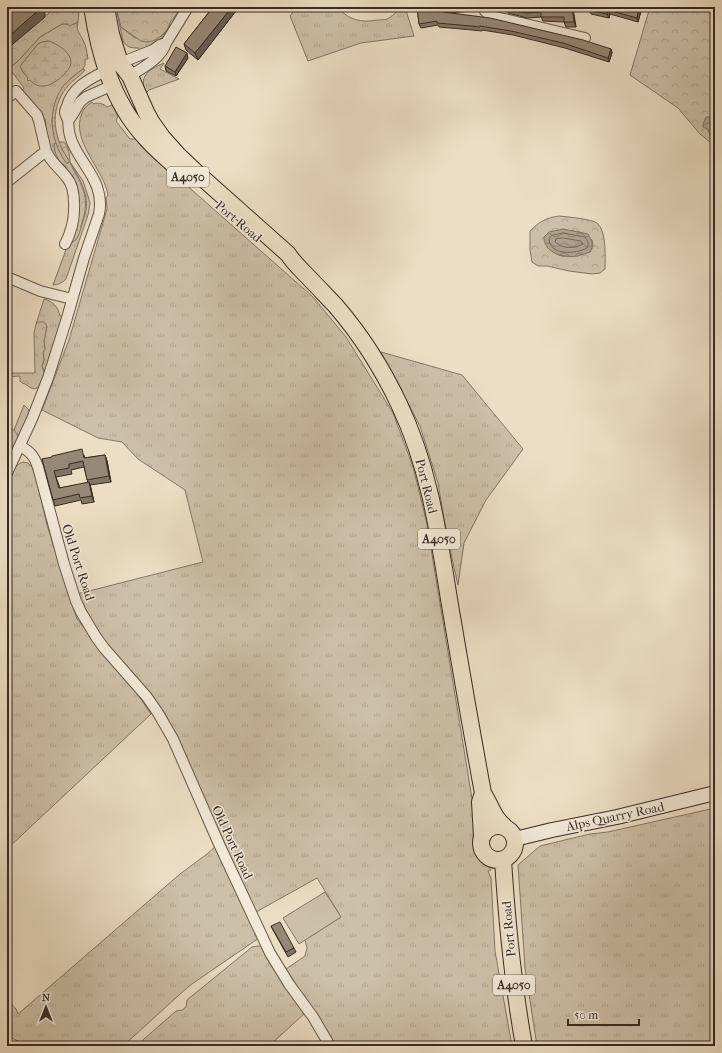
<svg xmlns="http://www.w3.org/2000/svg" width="722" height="1053" font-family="'IM FELL French Canon',serif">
<defs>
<pattern id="grass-tufts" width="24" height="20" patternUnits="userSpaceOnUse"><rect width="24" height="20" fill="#cdc0a9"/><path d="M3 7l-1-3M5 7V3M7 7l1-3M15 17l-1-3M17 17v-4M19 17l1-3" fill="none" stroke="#b1a591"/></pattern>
<pattern id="forest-crowns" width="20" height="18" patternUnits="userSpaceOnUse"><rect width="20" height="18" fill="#cdc0a9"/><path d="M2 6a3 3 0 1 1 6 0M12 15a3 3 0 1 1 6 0" fill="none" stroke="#b1a591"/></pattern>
<pattern id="wetland-marsh" width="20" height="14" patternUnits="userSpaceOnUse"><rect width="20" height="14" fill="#cdc0a9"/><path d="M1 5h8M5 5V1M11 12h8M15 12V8" fill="none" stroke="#b1a591"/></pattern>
<pattern id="garden-dots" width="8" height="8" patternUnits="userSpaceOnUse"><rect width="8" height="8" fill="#cdc0a9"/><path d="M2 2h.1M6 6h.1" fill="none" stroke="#b1a591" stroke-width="1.8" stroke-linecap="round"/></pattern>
<pattern id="water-waves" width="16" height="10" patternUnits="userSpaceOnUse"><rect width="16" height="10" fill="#afa18e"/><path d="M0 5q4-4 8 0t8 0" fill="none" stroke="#8f8374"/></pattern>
</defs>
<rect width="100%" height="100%" fill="#ecdec5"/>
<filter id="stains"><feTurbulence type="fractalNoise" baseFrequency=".005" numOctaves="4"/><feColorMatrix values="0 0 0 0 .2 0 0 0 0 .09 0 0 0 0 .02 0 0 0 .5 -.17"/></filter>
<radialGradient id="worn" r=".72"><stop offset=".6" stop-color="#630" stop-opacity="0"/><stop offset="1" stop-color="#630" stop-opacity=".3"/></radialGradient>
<path fill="url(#grass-tufts)" stroke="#827666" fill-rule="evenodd" d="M116 7 121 27 135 38 164 33 167 30 157 43 140 51 139 48C132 48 127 48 123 41Z
M297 7H338C348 20 361 23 377 20 380 20 384 20 387 19 392 17 397 11 401 7H405L414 36 361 43 308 61 290 16Z
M78 22C76 31 79 32 83 40 86 45 87 53 88 59H85V65L83 69 70 79 60 93 55 104 53 113 52 122 67 164 69 173 52 155 45 130 46 124 45 119 23 95 22 91 24 88 7 65 12 66 18 61 40 37 62 24H74ZM49 41 57 45 65 51 35 84 23 72 21 65 38 44 42 42Z
M164 63 160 69 179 79 149 90 147 92 145 91C139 75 150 69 164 63Z
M92 102 94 104C99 102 104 104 107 107L112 105 118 116 116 121 130 139H136L184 183 313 297 346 337 393 413 413 467 420 495 427 524 477 829 475 845 476 850 481 859 486 863 491 870 488 871 491 878 495 951 512 1046H335L286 969 305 956 307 948 305 940 341 917 317 878 256 912 236 871 187 760 165 713 140 685 112 650 95 627 77 594 203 562 185 490 138 459 122 442 98 438 42 410 69 340 107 209 106 198 108 195C104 169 70 141 82 113 84 108 87 105 92 102Z
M70 162 83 181 88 196 90 203 88 215 66 279C62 283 58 285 53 285L67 247 69 242 76 240C80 230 84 220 86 210 89 193 78 177 70 162Z
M44 299C53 301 58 307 60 316H63L45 373 42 366 44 360 43 353 45 349 44 341 47 326 36 324C39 315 41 308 44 299Z
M381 352 462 375 523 449 486 500 464 543 458 585 447 536 438 483 420 426Z
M24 405 29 410 28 416 18 439 14 430Z
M23 462 28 463 32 467 36 477 47 525 77 619 136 692 151 714 7 849V485C11 476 13 465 23 462Z
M715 808V1046H537L525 968 518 865 540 846 590 834 608 832Z
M216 846 259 938 189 986 123 1046H27L12 1038 7 1040V999L16 1009 18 1014 180 874 207 854Z
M258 946H262L305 1013 269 1046H136L176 1011 182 1010 186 1007 187 1000 252 947Z"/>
<path fill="url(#forest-crowns)" stroke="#827666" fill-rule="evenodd" d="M56 7H79V12L78 22 70 26 67 24H62L40 37 18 61 12 66 7 65V49Z
M116 7H182L171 21 167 30 160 37 153 41 147 42 141 41 121 27Z
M650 7H715V146L700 134 678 108 630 75Z
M58 142H64C70 150 69 153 70 162 71 166 75 172 77 176 87 195 88 205 81 226 80 232 78 239 73 242H69L71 235 67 174 66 167 59 161 55 152 54 144Z
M559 216C568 217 591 219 597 223 607 231 605 258 605 269L600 273 592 274 569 271 547 266H538L532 262 530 250V231C540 221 546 218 559 216ZM572 231 580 232 592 240 593 246 590 252C581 254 563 260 555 253 551 250 547 241 544 237Z
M38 322H44L47 326 44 341 45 349 43 353 44 360 42 366 45 377 44 381 38 387 35 389 31 388 25 384 22 383 20 381V376L7 377V373H35L34 333 36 324Z
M10 427C22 435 18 441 12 451L7 452V428Z"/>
<path fill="url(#wetland-marsh)" stroke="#827666" d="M49 41C57 44 71 52 71 62 71 72 51 88 41 86 36 86 33 83 30 80L28 81 27 79 28 78 23 72 20 66 21 65 38 44 42 42Z"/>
<path fill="url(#garden-dots)" stroke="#827666" d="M83 69 85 70C80 77 72 80 67 87 48 111 54 140 70 162H68L67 164C50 141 46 109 64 85 70 79 76 74 83 69Z"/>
<path fill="#cdc0a9" stroke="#827666" d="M325 892 341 917 299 944 283 918Z"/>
<path fill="url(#water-waves)" stroke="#7f7263" d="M715 112V141C709 138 710 134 708 129L703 127V124L706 117H710Z
M563 229 588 234C592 241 594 244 590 252 586 253 582 255 578 256 567 258 549 255 545 243 544 242 544 237 544 237L549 232Z"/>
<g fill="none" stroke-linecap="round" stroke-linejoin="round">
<path stroke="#746658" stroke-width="1" d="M563 233 585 237C588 241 589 244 587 248 576 254 550 256 549 239L551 236Z
M563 238 581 241 583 244C574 249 563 249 555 242L556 239Z"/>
<g stroke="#65584b" stroke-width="12">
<path id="street" d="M484 7 485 11 491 16 585 38
M120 63 153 50 160 45 166 43
M130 76C142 68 162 58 166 43L188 7
M7 98 16 91 37 115 39 121 46 151 7 182
M68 121 73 114 80 102 86 97 113 85
M46 151C51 163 60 168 67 178 77 189 75 219 70 232 69 236 67 240 65 244
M7 277 40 291 72 299
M20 446C31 452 34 456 38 467L64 564 76 601 81 612 96 637 104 648 147 697 158 713 173 739 219 844 270 953 289 984 313 1017 330 1046
M7 473 32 419 48 378 67 318 84 258 99 214C105 184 84 168 73 144 68 134 69 130 68 120 67 118 65 114 65 112 65 110 66 108 67 106 73 86 90 79 107 70"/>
</g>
<g stroke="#382b22" stroke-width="16">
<path id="secondary" d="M515 839 552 830 617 817 715 793"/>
</g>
<g stroke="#382b22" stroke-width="18">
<path id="primary" d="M92 7C99 53 112 101 144 136 153 147 164 156 175 166
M106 7 111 34 120 63 130 76 146 112 152 123 162 137 178 155 198 174 288 254C295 265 303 271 312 281 320 289 327 297 335 305 361 335 382 368 399 404 429 467 438 531 449 599 460 664 471 729 483 793 492 807 492 816 506 828
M481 843a17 17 0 1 1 34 0a17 17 0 1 1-34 0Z
M482 837 480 802 483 793
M503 860C507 923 513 984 524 1046"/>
</g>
<use href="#street" stroke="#f3ead9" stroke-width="10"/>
<use href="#secondary" stroke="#f3ead9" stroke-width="14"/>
<use href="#primary" stroke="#ecdec5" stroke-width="16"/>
</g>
<path fill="#817566" stroke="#382b22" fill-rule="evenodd" d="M213 7H239L198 60 186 50 184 44Z
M417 7H470V11L450 13 611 49 612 53 609 62 565 48 513 35 482 30V31L472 30 439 27 438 25 421 28 419 24Z
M491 7H572L576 27H566L564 22 543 21 541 17 527 18 508 13 507 8 493 9Z
M642 7 638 22 610 14 609 18 591 14 589 10Z
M188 58 176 76 166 71 165 66Z
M84 455 85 458 105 455 107 461 111 482 90 485 94 502 82 504 81 500 55 506 42 459ZM84 467 88 483 60 488 56 477 72 474 71 470Z
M271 926 294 948 296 952 288 957 273 930Z"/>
<path fill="#695f53" stroke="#382b22" d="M42 7H45V17L7 49V38Z
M232 7H239L198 60 195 53Z
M572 7 573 8 576 27 574 22Z
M639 7H642L638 22 637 18Z
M608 10 610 14 609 18 607 14Z
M611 49 612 53 609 62 608 58Z
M187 53 188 58 176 76 175 72Z
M105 455 107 461 111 482 109 476Z
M89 482 91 488 94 502 92 496Z"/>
<path fill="#968877" stroke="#382b22" d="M9 7H42L41 8 7 38V8Z
M213 7H232L195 53 184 44Z
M417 7H465L443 9V12L490 18 583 40 611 49 608 58 563 43 511 31 480 26V27L471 26 437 23V21L419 24Z
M507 7H572L574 22H564V17H541V12L526 13 507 9Z
M590 7H639L637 18 608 10 607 14 589 10Z
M176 47 187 53 175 72 165 66Z
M82 449 84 458 105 455 109 476 87 480 83 461 69 464V468L54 471 59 488 89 482 92 496 80 498 79 494 53 500 42 459 52 457V456Z
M280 922 294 948 286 952 271 926Z"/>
<g text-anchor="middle" stroke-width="3" stroke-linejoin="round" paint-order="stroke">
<g fill="#f3ead9" stroke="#706459" stroke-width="1">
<rect x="167" y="167" width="42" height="20" rx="3"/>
<rect x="418" y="529" width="42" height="20" rx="3"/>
<rect x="493" y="975" width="42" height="20" rx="3"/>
</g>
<g font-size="12" font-weight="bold" fill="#382b22">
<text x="188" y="181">A4050</text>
<text x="439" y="543">A4050</text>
<text x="514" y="989">A4050</text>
</g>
<g font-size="13" fill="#382b22" stroke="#f3ead9">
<text transform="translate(239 221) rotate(40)" y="5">Port Road</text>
<text transform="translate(427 486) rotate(76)" y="5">Port Road</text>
<text transform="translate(79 562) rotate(72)" y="5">Old Port Road</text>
<text transform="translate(615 816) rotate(-12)" y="5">Alps Quarry Road</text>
<text transform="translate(233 842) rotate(65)" y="5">Old Port Road</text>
<text transform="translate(508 929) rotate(-95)" y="5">Port Road</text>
</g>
</g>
<rect width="722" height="1053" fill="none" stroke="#ecdec5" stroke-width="24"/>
<rect x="8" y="8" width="706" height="1037" fill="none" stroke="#382b22" stroke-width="2"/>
<rect x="12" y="12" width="698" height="1029" fill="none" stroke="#382b22"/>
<g transform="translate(46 1007)" stroke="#f3ead9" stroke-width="3" paint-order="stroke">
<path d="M0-3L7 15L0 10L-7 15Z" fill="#382b22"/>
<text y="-6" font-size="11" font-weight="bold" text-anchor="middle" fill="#382b22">N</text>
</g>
<path d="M568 1019v6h71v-6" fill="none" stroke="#382b22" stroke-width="2"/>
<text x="574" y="1019" font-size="12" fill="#382b22" stroke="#f3ead9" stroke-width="3" paint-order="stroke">50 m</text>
<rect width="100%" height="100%" filter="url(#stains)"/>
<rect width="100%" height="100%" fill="url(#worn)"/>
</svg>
